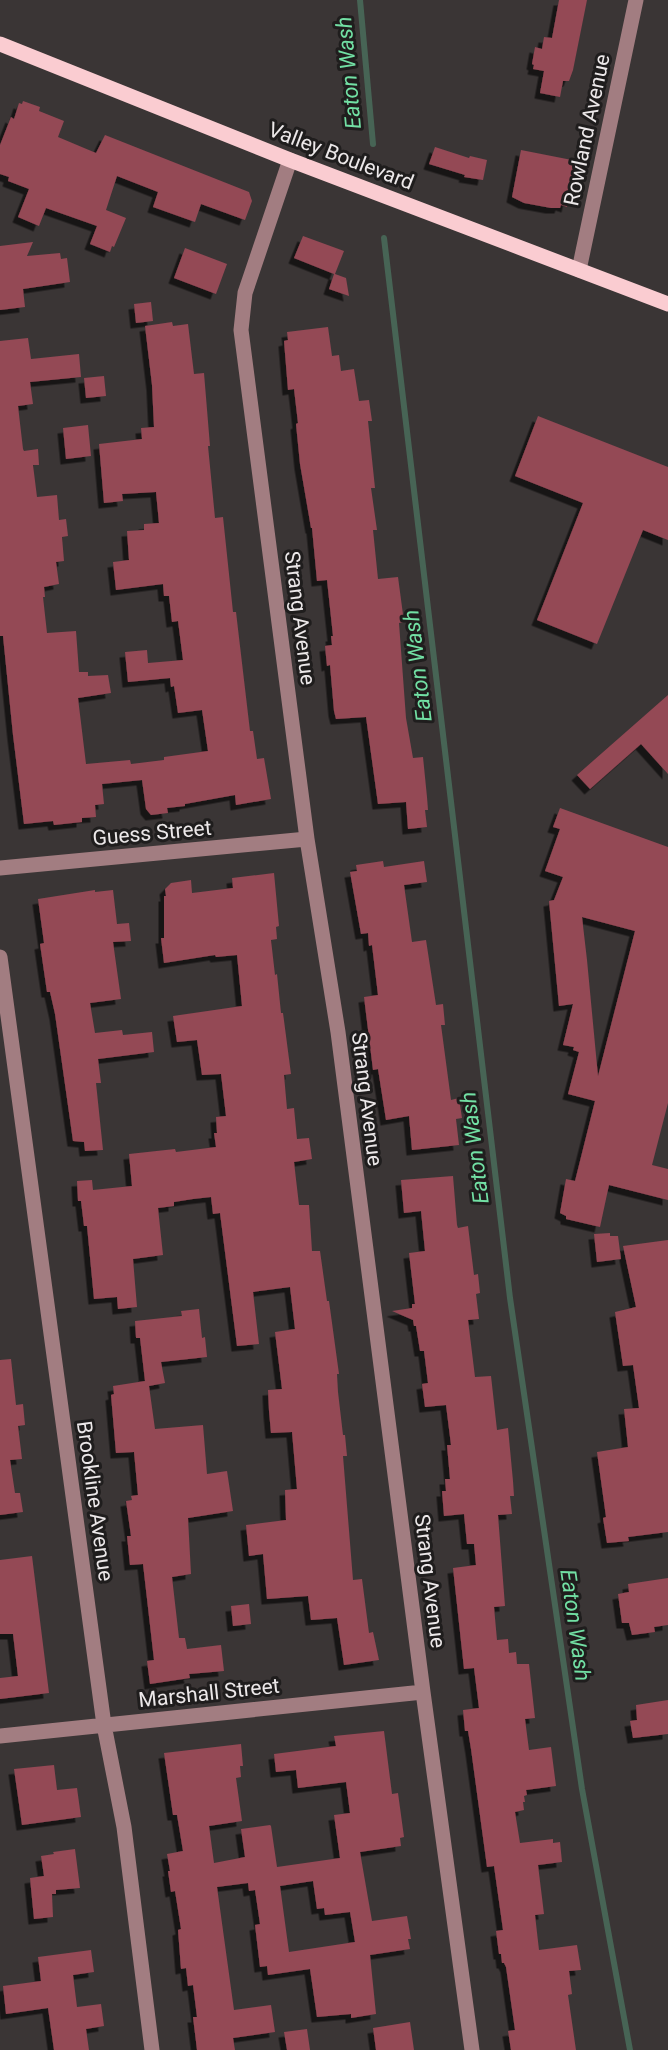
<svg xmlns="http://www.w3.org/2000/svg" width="668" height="2050" font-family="Roboto,sans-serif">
<defs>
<filter id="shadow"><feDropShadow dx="-5.5" dy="5.5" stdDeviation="0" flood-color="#0009"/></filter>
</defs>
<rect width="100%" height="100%" fill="#3a3535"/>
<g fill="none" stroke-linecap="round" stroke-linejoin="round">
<path stroke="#476455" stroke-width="6" d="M360 0 373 144
M384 238 510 1298 582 1789 630 2050"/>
</g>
<path fill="#944855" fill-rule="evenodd" filter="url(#shadow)" d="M559 0H587L573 70 569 81H563L560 97 540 93 544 71 533 69 534 65 532 64 535 47 542 49 544 37 552 38Z
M23 101 40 107 39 111 64 121 58 137 96 153 105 135 249 192 252 201 245 220 201 204 195 222 153 207 158 192 117 176 106 210 126 218 114 247 112 246 110 252 90 244 97 226 46 208 39 226 18 217 29 189 8 181 9 177 0 174V145L11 117 14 119 19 103 22 104Z
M435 147 469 158 470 156 487 160 483 180 464 177 465 175 429 164Z
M521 150 577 161 567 207 561 205 560 208H551L524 203 512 197Z
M303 236 344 251 335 274 346 278 349 296 329 289 334 274 294 258Z
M33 242 27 256 60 253 61 259 67 258 70 282 23 289 25 307 0 310V246Z
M185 248 227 264 216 294 174 278Z
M151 302 153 321 136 323 134 304Z
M172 322 173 326 188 324 194 374 204 373 210 446H208L215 518 223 517 233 612H236L250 731H253L257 759 264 758 271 799 236 805 235 795 185 804V806L167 808 168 813 151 815 146 809 142 780 102 784 104 804 95 805 96 817 82 818V822L54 825 53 821 24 824 13 735 4 646 3 636H0V341L28 338 31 359 79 354 81 377 30 382 33 404 18 406 23 449 24 451 38 449 39 465H33L37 497 57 495 59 520 66 519 68 536 62 537 64 561 56 562 59 584 44 587 45 597H43L47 633 76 631 79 672H88V676L108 675 111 693 78 698 86 764 130 760 131 764 164 760V757L208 751 202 710 178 713 174 686 171 687 170 678 128 682 125 652 147 650 148 663 183 660 178 621 172 622 169 596H164L163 584 116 590 113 562 129 560 127 531 144 530V524L159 523 156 492 122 494 123 501 104 503 99 444 142 439 141 428 154 427 152 385 145 326Z
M328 327 332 356 339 355 341 371 354 369 359 401 369 400 372 421H368L375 488H371L377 530H373L378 579 398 577 404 622 399 623 406 718 413 758 423 757 427 797 428 810H425L427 827 408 829 406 802 378 804 366 717 336 719 334 711 330 665 327 666 325 646 332 645 331 636H333L327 580 317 581 312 528H311L300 464 296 424 298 423 294 389 288 390 284 341 288 340 287 332Z
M104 376 106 396 86 398 84 378Z
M538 416 668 467V540L643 530 597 644 537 620 583 503 515 476Z
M88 425 91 456 66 459 63 428Z
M668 695V774L641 744 590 789 577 775Z
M560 808 668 847V1103L652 1165 668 1169V1200L609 1185 600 1227 566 1219V1216L560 1213 566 1179 575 1181 595 1101 568 1094 579 1052 573 1050 574 1047 563 1045 573 1004 559 1006 549 901 554 900 563 877 545 871 560 829 553 827ZM582 917 635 931 598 1076 587 960Z
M383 861 384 867 424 861 427 882 404 885 412 942 426 940 436 1005 443 1004 445 1025H441L451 1100 459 1098 462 1118 456 1119 459 1145 412 1150 409 1116 386 1120 378 1069 373 1070 364 997 378 995 372 945 369 946 368 933 361 934 350 872 357 871 356 865Z
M274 873 279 926 276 927 277 939 271 940 275 975 277 974 281 1013H283L291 1074 284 1075 287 1109 294 1108 297 1139 309 1138 312 1159 294 1162 299 1205H309L312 1251H320L327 1301H329L339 1374H337L338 1392 343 1435H345L347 1456H343L353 1580 362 1579 369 1633 373 1632 379 1660 344 1665 337 1618 311 1620 308 1596 267 1599 263 1554 249 1556 246 1525 286 1520 285 1490 297 1489 292 1432 271 1433 269 1411 268 1390 282 1389 275 1332 295 1329 290 1287 253 1292 259 1344 237 1346 220 1213 213 1214 211 1197 193 1199 174 1202V1206L158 1208 163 1255 133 1259 137 1307 118 1309 117 1297 94 1299 87 1226H84L81 1201H78L77 1181 92 1180 93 1190 132 1186 129 1154 175 1149 176 1152 216 1147 214 1133H217L216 1117 226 1116 221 1074 202 1075 197 1040 177 1042 173 1016 242 1006 237 955 216 957 215 955 164 963 161 938H164V896H166L165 889 171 883 191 880 192 893 233 888 232 878Z
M95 890V892L113 890 117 924 129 923 131 941 113 942 121 999 90 1003 95 1033 122 1030 123 1035 152 1032 154 1052 98 1059 101 1083H96L103 1150 85 1151 84 1142 73 1141 55 1014 50 992H47L40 944 44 943 38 899Z
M453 1176 457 1225 458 1228 468 1226 474 1275 478 1274 480 1293 476 1294 479 1319 468 1320 475 1377 491 1376 497 1430 508 1428 513 1481 514 1496H510L512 1514 498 1515 505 1606 494 1607 497 1640 508 1639 509 1653 516 1652 517 1664H529L535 1718 525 1719 529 1750 551 1747 556 1786 526 1790 527 1795 524 1796 525 1802H523L524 1810 515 1812 520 1843 553 1839V1843L560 1842 562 1862 538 1865 544 1914 535 1915 539 1950 577 1945 581 1970 569 1971 572 1994 568 1995 576 2050H511L508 2031 515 2030 506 1967 504 1963H502L501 1954H499L496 1931 503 1930 494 1866 487 1867 471 1749 468 1731H465L463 1710 479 1708 474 1668 464 1669 453 1568 476 1565 474 1544H467L464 1514 444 1516 442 1491H446L445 1479H450L447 1445H451L446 1405 425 1407 422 1384 428 1383 424 1351H420L416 1326H414L413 1320 392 1311 412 1308V1304H415L409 1253 425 1251 421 1211 404 1213 401 1180Z
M610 1233V1236H618L621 1259 597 1262 594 1234Z
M668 1240V1532L628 1537 629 1541 607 1543 603 1518 606 1517 597 1452 628 1447 624 1409 639 1408 633 1365 623 1366 615 1312 636 1307 623 1246Z
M199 1309 202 1338 205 1337 207 1357 161 1362 165 1383 149 1386 155 1429 203 1425 207 1474 227 1471 233 1511 188 1518 191 1574 172 1577 179 1638H185L187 1649 221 1645 224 1671 189 1674 190 1678 150 1684 147 1661 154 1660 143 1564 130 1565 127 1536H131L126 1501 132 1500 131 1496 138 1495 134 1452 116 1453 111 1395 114 1394 113 1386 145 1381 140 1338H136L135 1321 182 1316 181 1311Z
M11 1359 16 1405 23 1404 25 1425 18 1426 22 1459 10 1460 15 1493H20L23 1512 0 1515V1360Z
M32 1556 49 1693 0 1699V1678L18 1676 13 1634H0V1560Z
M668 1578V1625L654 1627 655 1632 632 1635 629 1623H622L618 1594 629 1592 628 1584Z
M249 1604 251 1624 233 1626 231 1606Z
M668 1700V1734L633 1738 630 1721 637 1720 636 1705Z
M384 1731 392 1794 398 1793 404 1837 400 1838 401 1846 360 1852 372 1921 407 1916 411 1939H408L410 1949 370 1955 376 2014 351 2018V2014L317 2017 310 1969 268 1975 267 1966 260 1967 255 1925 260 1924 255 1890 249 1891 248 1883 217 1887 234 2010 271 2005 275 2032 233 2038 235 2050H197L193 2017H197L193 1985 188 1986 186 1968 181 1969 178 1930 181 1929 175 1891 171 1892 168 1871H170L167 1854 183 1851 177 1815H173L164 1753 241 1744 243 1766H240L241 1777 236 1778 242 1821 209 1826 214 1863 245 1857 241 1829 270 1825 271 1826 277 1867 340 1858 334 1815 350 1813 346 1782 298 1788 296 1770 276 1772 274 1754 336 1746 334 1736ZM313 1881 317 1909 324 1908 325 1915 350 1912 355 1942 289 1952 280 1886Z
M54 1765 57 1790 77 1788 81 1817 22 1825 14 1769Z
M75 1849 80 1888 56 1890V1894H52L53 1917 34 1919 30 1878 44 1876 41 1856 54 1854 53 1852Z
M91 1950 94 1972 73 1975 77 2007 101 2004 104 2026 86 2029 89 2050H54L48 2008 6 2014 3 1986 41 1981 38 1957Z
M410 2022 414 2050H376L373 2028Z
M307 2029 310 2050H287L284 2032Z"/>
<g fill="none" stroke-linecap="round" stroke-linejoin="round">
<path stroke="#a27d81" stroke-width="15" d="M290 160 245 293 241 330 307 839 338 1032 423 1692 472 2050
M579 270 636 0
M0 868 307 839
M0 957 104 1725 124 1827 152 2050
M0 1736 423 1692"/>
<path stroke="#faccd1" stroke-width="15" d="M0 44 290 160 668 304"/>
</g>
<g text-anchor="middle" stroke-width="6" stroke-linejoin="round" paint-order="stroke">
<g font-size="21" fill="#ece8e9" stroke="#1f1d1d">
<text transform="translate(587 130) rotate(-78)" y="7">Rowland Avenue</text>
<text transform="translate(341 156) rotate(21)" y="7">Valley Boulevard</text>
<text transform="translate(300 618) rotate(83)" y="7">Strang Avenue</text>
<text transform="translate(152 833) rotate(-5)" y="7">Guess Street</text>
<text transform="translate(367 1099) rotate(83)" y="7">Strang Avenue</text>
<text transform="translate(95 1501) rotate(82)" y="7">Brookline Avenue</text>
<text transform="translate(430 1581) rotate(83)" y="7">Strang Avenue</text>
<text transform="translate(209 1693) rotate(-6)" y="7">Marshall Street</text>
</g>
<g font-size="22" font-style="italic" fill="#72e0a4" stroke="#1f1d1d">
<text transform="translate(348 73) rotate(-95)" y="8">Eaton Wash</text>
<text transform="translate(417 666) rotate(-97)" y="8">Eaton Wash</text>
<text transform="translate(474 1148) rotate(-97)" y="8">Eaton Wash</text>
<text transform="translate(576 1625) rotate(82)" y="8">Eaton Wash</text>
</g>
</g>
</svg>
